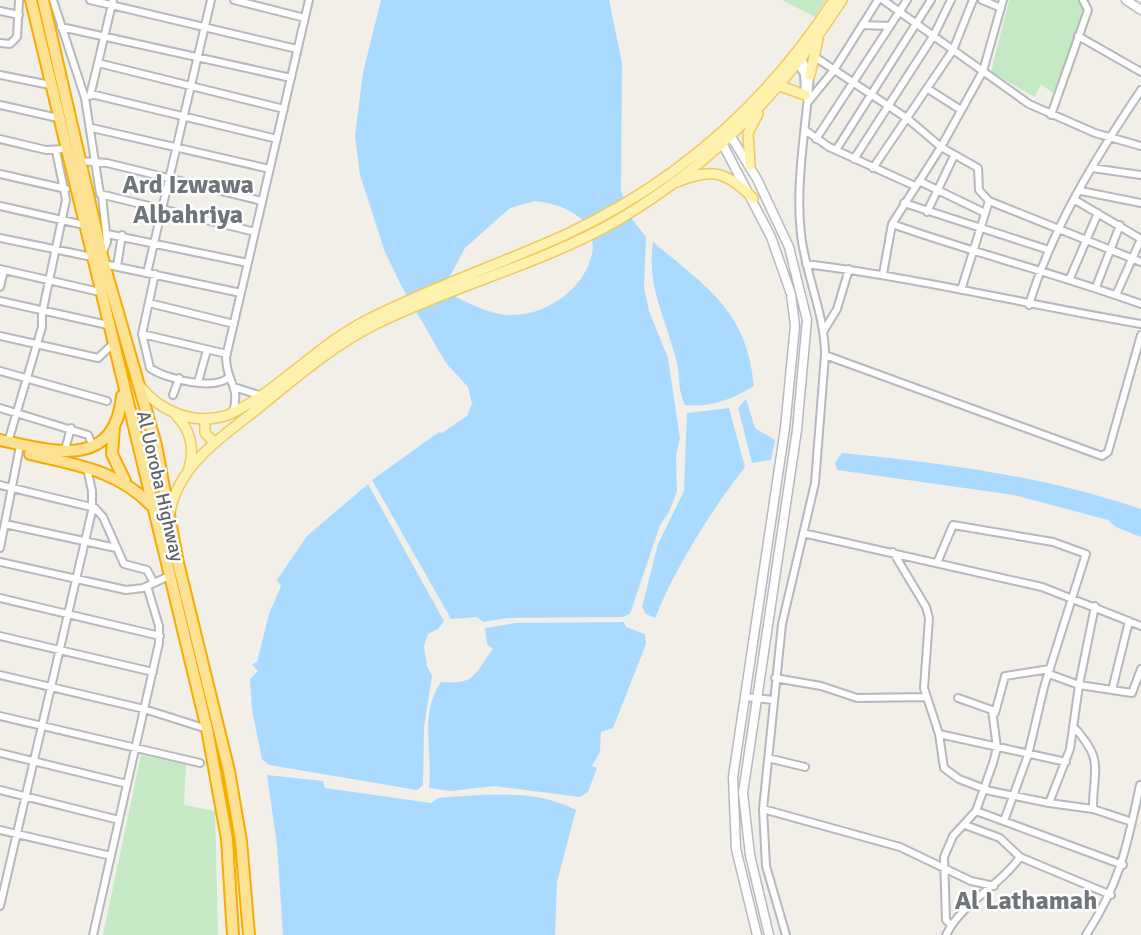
<svg xmlns="http://www.w3.org/2000/svg" width="1141" height="935" font-family="Signika,sans-serif">
<rect width="100%" height="100%" fill="#f1efe8"/>
<path fill="#c5e8c5" d="M782 0H826L815 17Z
M1009 0H1078L1088 7 1055 95 1041 84 1035 97 991 72Z
M141 755 186 765 184 805 215 811 218 935H103Z"/>
<path fill="#aadaff" fill-rule="evenodd" d="M381 0H609L622 63 621 191 631 218 646 237 644 287 649 311 668 358 680 438 676 455 677 491 669 512 660 525 630 614 622 617 507 618 483 622 477 617 451 619 372 480 439 432 442 433 467 416 472 403 468 387 446 363 403 289 385 252 360 175 355 135 363 73ZM535 201C640 214 583 314 513 315 493 316 473 305 456 297L450 276 465 248 510 208Z
M653 242C708 288 747 311 754 386 733 399 710 408 685 405 678 391 680 378 677 363 667 320 646 288 653 242Z
M746 399 755 428 775 440 771 460 752 463 738 408Z
M729 408 745 467C709 514 678 563 655 618L646 614 642 607 658 544 684 491 687 413Z
M842 453C942 463 1045 476 1141 509V537L1116 527 1108 520 1014 495 837 470 835 463Z
M368 484 444 621 438 629 428 634 424 646 427 666 432 676 424 727 423 785 417 790 269 765 262 759 252 710 250 679 258 671 252 665 257 662 269 614 281 586 277 580 307 536Z
M624 622 626 627 645 634 646 644 613 728 601 732 600 752 592 766 597 768 588 792 580 797 494 786 451 791 429 788C433 753 419 713 441 682 476 685 474 674 493 649L487 644 485 628 516 623Z
M267 775 323 781 325 788 431 803 438 798C484 795 533 788 576 810L557 882 555 935H283L277 845Z"/>
<g fill="none" stroke-linecap="round" stroke-linejoin="round">
<g stroke="#b5b8bc" stroke-width="10">
<path id="street" d="M53 0 85 98 100 194 255 232
M90 0 297 49
M234 0 305 18
M883 0 1029 104 1095 133 1141 146
M982 0 1001 8
M0 11 19 15
M862 25 890 26
M61 27 291 78
M1078 36 1141 72
M0 43 10 44 17 37 19 0
M815 57 908 119 941 147 978 168 979 190 989 201 1141 262
M795 60 804 74 805 92
M98 63 284 109
M0 75 50 85
M928 89 961 110
M91 94 277 139
M90 96 113 0
M808 102 834 70 878 0
M0 105 58 118
M1051 115 1088 10 1083 0
M92 128 270 169
M805 130 829 147 915 186
M0 139 46 150 66 149
M816 139 907 0
M836 150 931 0
M854 159 934 35 951 0
M81 161 107 163 262 201
M873 168 953 50 973 0
M1092 168 1141 175
M0 174 66 189
M919 181 985 213
M1081 191 1141 203
M102 196 107 242 103 252
M1075 200 1141 239 1116 295
M904 203 1049 250
M0 206 84 225
M927 212 954 156
M892 224C974 253 1058 274 1141 304
M107 234 248 263
M0 238 92 257
M104 264 241 293
M806 264C919 278 1029 305 1141 324
M117 266 122 235
M0 269 100 292
M147 273 211 0
M155 274 142 334 150 368C165 379 215 391 229 377
M883 274 892 224 941 147 983 71 1003 0
M1070 278 1098 213
M0 287 4 270
M1096 287 1120 225
M961 290 989 201
M0 301 108 325
M149 303 234 324
M1029 305C1052 228 1096 157 1141 90
M823 332 837 309 849 269
M142 334 227 354
M0 336 98 358 113 344
M825 355 1102 456 1108 452 1141 335
M0 371 107 401
M198 382 207 350
M237 388 259 395
M173 395 179 378
M0 408 88 435 93 446
M233 412C241 385 226 383 226 357L309 0
M8 442 42 327V314L66 200 56 151
M64 453 71 428
M0 485 95 508 103 517 124 564 147 570 154 583
M5 524 116 548
M803 533 1042 587 1141 626
M0 548 19 451
M893 552 926 607 929 618 924 688 939 734 944 768 959 779 990 791 1049 803 1070 749 1079 685 1049 674
M0 562 126 590 143 588 169 576
M937 563 953 525 1053 542 1086 554 1044 687 1028 755 1004 821
M0 598 160 636
M1095 606 1079 685 1132 693 1141 669
M0 636 153 672
M0 675 144 709 207 729
M775 678 821 686 857 698 926 697
M1112 690 1129 621
M745 697 773 700
M995 713 1005 676 1050 669
M0 716 200 763
M1073 726C1105 761 1093 767 1093 809
M939 734 1066 762
M0 753 127 784
M768 758 805 767
M0 790 119 820
M1049 803 1093 809 1132 822
M763 809 900 847 971 881 994 886
M976 811 1123 865
M965 825 1000 838 1020 857
M0 830 111 856
M0 906 92 511V491L87 468
M951 925 946 920 944 857 953 836 976 811 993 763 997 748 992 710 958 698
M93 935 159 643V626L147 586
M786 935 766 866 763 809 782 624 815 483 825 355C825 315 806 276 801 235 795 183 806 127 810 75L800 55
M946 935C963 901 999 887 1020 857L1111 895
M1086 935C1121 881 1127 846 1140 785"/>
</g>
<g stroke="#b6babf" stroke-width="11">
<path id="secondary" d="M1126 0 1141 10
M727 130 757 179 789 247 807 320 797 430 743 793 750 855 769 935
M720 139 771 237 791 294 795 326 785 428 733 777 736 849 757 935"/>
</g>
<g stroke="#f2c960" stroke-width="12">
<path id="primary" d="M810 75 818 39
M780 86 805 95
M750 165 748 133 758 114
M677 182C714 167 725 172 753 198
M139 385C160 412 195 426 228 415 279 391 317 345 367 320 432 287 501 264 567 234 678 182 767 103 834 0
M175 414C190 429 195 448 189 468
M205 419V433L215 443
M170 513C177 470 214 442 247 417 289 384 328 348 376 324 454 285 542 264 618 220 710 166 785 89 842 0"/>
</g>
<g stroke="#f9ab00" stroke-width="14">
<path id="highway" d="M31 0 207 729 227 839 233 935
M43 0 104 264 156 445 178 563 229 771 241 841 249 935
M114 427 112 454 125 481
M0 440C50 451 115 471 122 396
M30 454C76 465 117 470 151 505"/>
</g>
<use href="#street" stroke="#fff" stroke-width="6"/>
<use href="#secondary" stroke="#fff" stroke-width="8"/>
<use href="#primary" stroke="#fff2af" stroke-width="9"/>
<use href="#highway" stroke="#fde293" stroke-width="10"/>
</g>
<g text-anchor="middle" stroke-width="5" stroke-linejoin="round" paint-order="stroke">
<g font-size="19" fill="#5f6368" stroke="#fff">
<text transform="translate(161 486) rotate(77)" y="7">Al Uoroba Highway</text>
</g>
<g font-size="26" font-weight="bold" fill="#70757a" stroke="#fff">
<text x="188" y="193">Ard Izwawa<tspan x="188" dy="30">Albahriya</tspan></text>
<text x="1026" y="909">Al Lathamah</text>
</g>
</g>
</svg>
